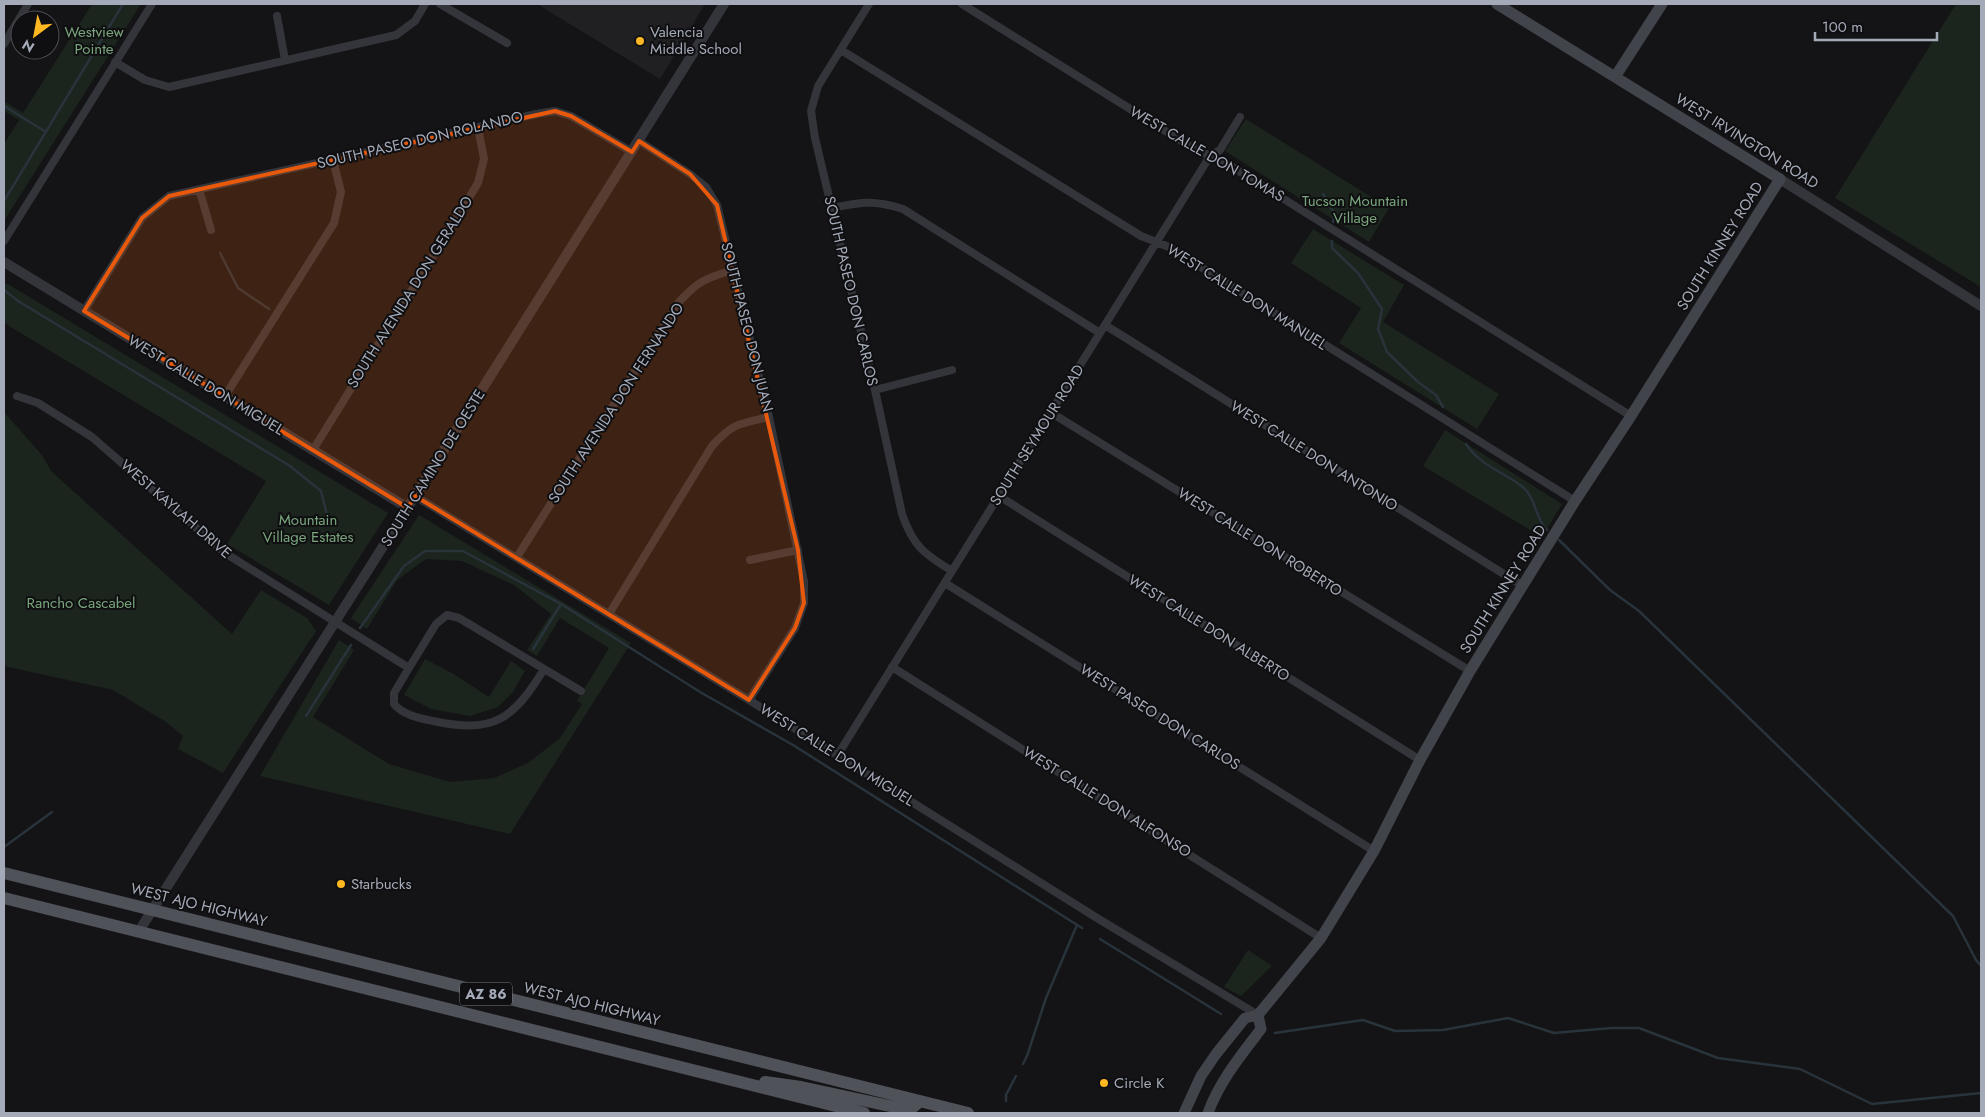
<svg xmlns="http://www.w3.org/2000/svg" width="1985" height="1117" font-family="Jost,sans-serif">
<rect width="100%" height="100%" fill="#141416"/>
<path fill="#202023" d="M537 4H705L660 79Z"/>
<path fill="#1b241d" d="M92 4H141L4 221V144L19 120 4 111V101L23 113Z
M1956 4H1981V287L1835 198Z
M1246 119 1389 208 1369 242 1225 151Z
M1313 229 1404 285 1383 322 1499 394 1477 429 1339 343 1361 308 1291 263Z
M4 283H6L388 513 329 605 227 544 266 481 4 323Z
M4 412 42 455 51 471 232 634 261 590 307 618 316 631 223 773 178 749 183 736 166 722 113 690 4 666Z
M1445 430 1562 504 1542 537 1423 466Z
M419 515 631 643 510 834 260 776 339 640 354 650 313 717 389 764 450 782 494 778 528 763 560 738 582 704 577 701 609 648 560 618 537 656 527 650 551 614 514 585 462 561 426 559 397 580 367 629 351 618Z
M425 659 452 673 489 697 511 661 525 671 513 692 498 707 470 716 431 709 404 695Z
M1248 950 1272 966 1241 996 1224 987Z"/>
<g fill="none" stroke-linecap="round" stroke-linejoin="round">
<path stroke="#29333b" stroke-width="2.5" d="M4 106 46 132
M1323 194 1334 213 1333 222
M4 201 123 4
M1332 241V248L1358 273 1382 309 1378 329 1387 352 1418 382 1436 395 1443 407
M220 253 238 288 269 309
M4 290 18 301 290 466 321 491 327 515
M1466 444C1482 468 1506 472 1525 489 1536 500 1536 520 1547 530
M1559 540 1610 590 1639 611 1953 916 1976 960 1981 966
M360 628 404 566 425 551H463L561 604 700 692 793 745 1082 928
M533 649 561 604
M306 716 351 645
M4 847 52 812
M1100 939 1221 1014
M1275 1033 1363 1020 1395 1031 1443 1030 1508 1018 1554 1033 1611 1028H1639L1718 1058 1800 1069 1872 1104 1981 1093
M1023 1064 1027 1056 1046 998 1077 925
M1006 1101V1095L1016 1076"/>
<path stroke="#34353b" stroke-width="8" d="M440 4 507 43
M869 4 818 86 811 111 815 138 875 390 902 514C913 546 924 554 952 571
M962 4 1196 150 1223 161 1631 416
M277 16 285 60
M4 44 28 4
M841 50 1141 236 1169 247 1575 501
M115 62 145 80 169 87 396 35 415 21 425 4
M639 141 690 174 706 187 717 205 769 417 804 581V603L795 628 749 700
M199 189 211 230
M832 208C863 202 873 200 903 209L1100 333
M4 241 152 4
M84 311 142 218 169 196 536 114 555 111 571 116 632 152
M1105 325 1523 586
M875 390 952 370
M17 396 38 403 92 437 225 553 409 668 436 624 447 615 459 618 581 691
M225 396 334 223 341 192 333 160
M1050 412 1470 671
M313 450 478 183 484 159 478 128
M415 496 749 700 1097 918 1258 1015
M999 496 1420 760
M517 557 679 302C698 281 706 278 733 270
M750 560 798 550
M945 583 1374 851
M609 614 712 446C733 423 739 424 769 417
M892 667 1321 938
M409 668 394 693V704C403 715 419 718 433 721 493 734 513 720 544 669
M837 756 1210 156 1220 150 1240 117"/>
<path stroke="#34353b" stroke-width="10" d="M1780 179 1981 306
M4 262 408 508
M139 931 415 496 724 4"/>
<path stroke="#42444b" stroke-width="11" d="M1615 77 1662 4
M1184 1113 1201 1076 1216 1054 1245 1018 1258 1015 1321 938 1374 851 1420 760 1470 671 1575 501 1631 416 1780 179 1497 4
M1208 1113C1219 1082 1241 1055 1261 1029L1258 1015"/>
<path stroke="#50525a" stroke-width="12" d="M4 873 968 1113
M4 898 864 1113
M765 1082 801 1087 899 1108H912L919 1102"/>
</g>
<path fill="#e8590c" fill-opacity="0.2" stroke="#e8590c" stroke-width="4" stroke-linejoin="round" d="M555 111 571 116 632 152 639 141 690 174 717 205 798 550 804 603 795 628 749 700 415 496 408 508 84 311 142 218 169 196Z"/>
<g fill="#ffb722" stroke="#0f0f11" stroke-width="2">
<circle cx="640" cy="41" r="5"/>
<circle cx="341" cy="884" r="5"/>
<circle cx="1104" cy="1083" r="5"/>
</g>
<g text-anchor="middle" stroke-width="4" stroke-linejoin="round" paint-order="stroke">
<rect fill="#0f0f11" stroke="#777c85" stroke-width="1" x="460" y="982.5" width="52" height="23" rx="4"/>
<g font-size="14" font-weight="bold" fill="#a4aab7">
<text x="486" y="999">AZ 86</text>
</g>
<g font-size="15" fill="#79a57c" stroke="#0f0f11">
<text x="94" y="37">Westview<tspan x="94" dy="17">Pointe</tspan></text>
<text x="1355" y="206">Tucson Mountain<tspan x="1355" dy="17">Village</tspan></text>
<text x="308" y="525">Mountain<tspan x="308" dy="17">Village Estates</tspan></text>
<text x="81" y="608">Rancho Cascabel</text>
</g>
<g font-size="15" fill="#a4aab7" stroke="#0f0f11" text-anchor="start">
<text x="650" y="37">Valencia<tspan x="650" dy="17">Middle School</tspan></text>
<text x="351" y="889">Starbucks</text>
<text x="1114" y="1088">Circle K</text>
</g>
<g font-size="15" fill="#a4aab7" stroke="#0f0f11">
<text transform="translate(420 140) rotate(-13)" y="5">SOUTH PASEO DON ROLANDO</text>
<text transform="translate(1747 141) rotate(32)" y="5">WEST IRVINGTON ROAD</text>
<text transform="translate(1207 154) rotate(30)" y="5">WEST CALLE DON TOMAS</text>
<text transform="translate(1720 246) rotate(-58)" y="5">SOUTH KINNEY ROAD</text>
<text transform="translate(851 291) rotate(77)" y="5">SOUTH PASEO DON CARLOS</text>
<text transform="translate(410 292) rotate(-58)" y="5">SOUTH AVENIDA DON GERALDO</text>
<text transform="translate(1247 297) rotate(32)" y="5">WEST CALLE DON MANUEL</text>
<text transform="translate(747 327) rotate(76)" y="5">SOUTH PASEO DON JUAN</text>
<text transform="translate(206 385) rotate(31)" y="5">WEST CALLE DON MIGUEL</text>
<text transform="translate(616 403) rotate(-57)" y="5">SOUTH AVENIDA DON FERNANDO</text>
<text transform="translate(1037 435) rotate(-58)" y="5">SOUTH SEYMOUR ROAD</text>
<text transform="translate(1314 456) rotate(32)" y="5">WEST CALLE DON ANTONIO</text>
<text transform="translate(433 468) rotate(-58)" y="5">SOUTH CAMINO DE OESTE</text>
<text transform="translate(176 509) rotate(41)" y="5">WEST KAYLAH DRIVE</text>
<text transform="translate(1260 542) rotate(32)" y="5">WEST CALLE DON ROBERTO</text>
<text transform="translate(1503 589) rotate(-58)" y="5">SOUTH KINNEY ROAD</text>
<text transform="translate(1209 628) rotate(32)" y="5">WEST CALLE DON ALBERTO</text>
<text transform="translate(1160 717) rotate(32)" y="5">WEST PASEO DON CARLOS</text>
<text transform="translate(837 755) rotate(32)" y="5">WEST CALLE DON MIGUEL</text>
<text transform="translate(1107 802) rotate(32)" y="5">WEST CALLE DON ALFONSO</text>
<text transform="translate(199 905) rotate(14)" y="5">WEST AJO HIGHWAY</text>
<text transform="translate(592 1004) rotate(14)" y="5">WEST AJO HIGHWAY</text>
</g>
</g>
<rect width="1985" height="1117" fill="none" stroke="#a4aab7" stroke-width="10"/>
<g transform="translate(35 35) rotate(212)"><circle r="24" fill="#0f0f11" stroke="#4b4d53"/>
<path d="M0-4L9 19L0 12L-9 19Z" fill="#ffb722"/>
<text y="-8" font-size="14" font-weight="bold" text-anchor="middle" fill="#a4aab7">N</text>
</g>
<path d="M1815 32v8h122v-8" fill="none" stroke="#a4aab7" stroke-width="2.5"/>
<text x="1822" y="32" font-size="15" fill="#a4aab7" stroke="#0f0f11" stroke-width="4" paint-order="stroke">100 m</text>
</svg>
